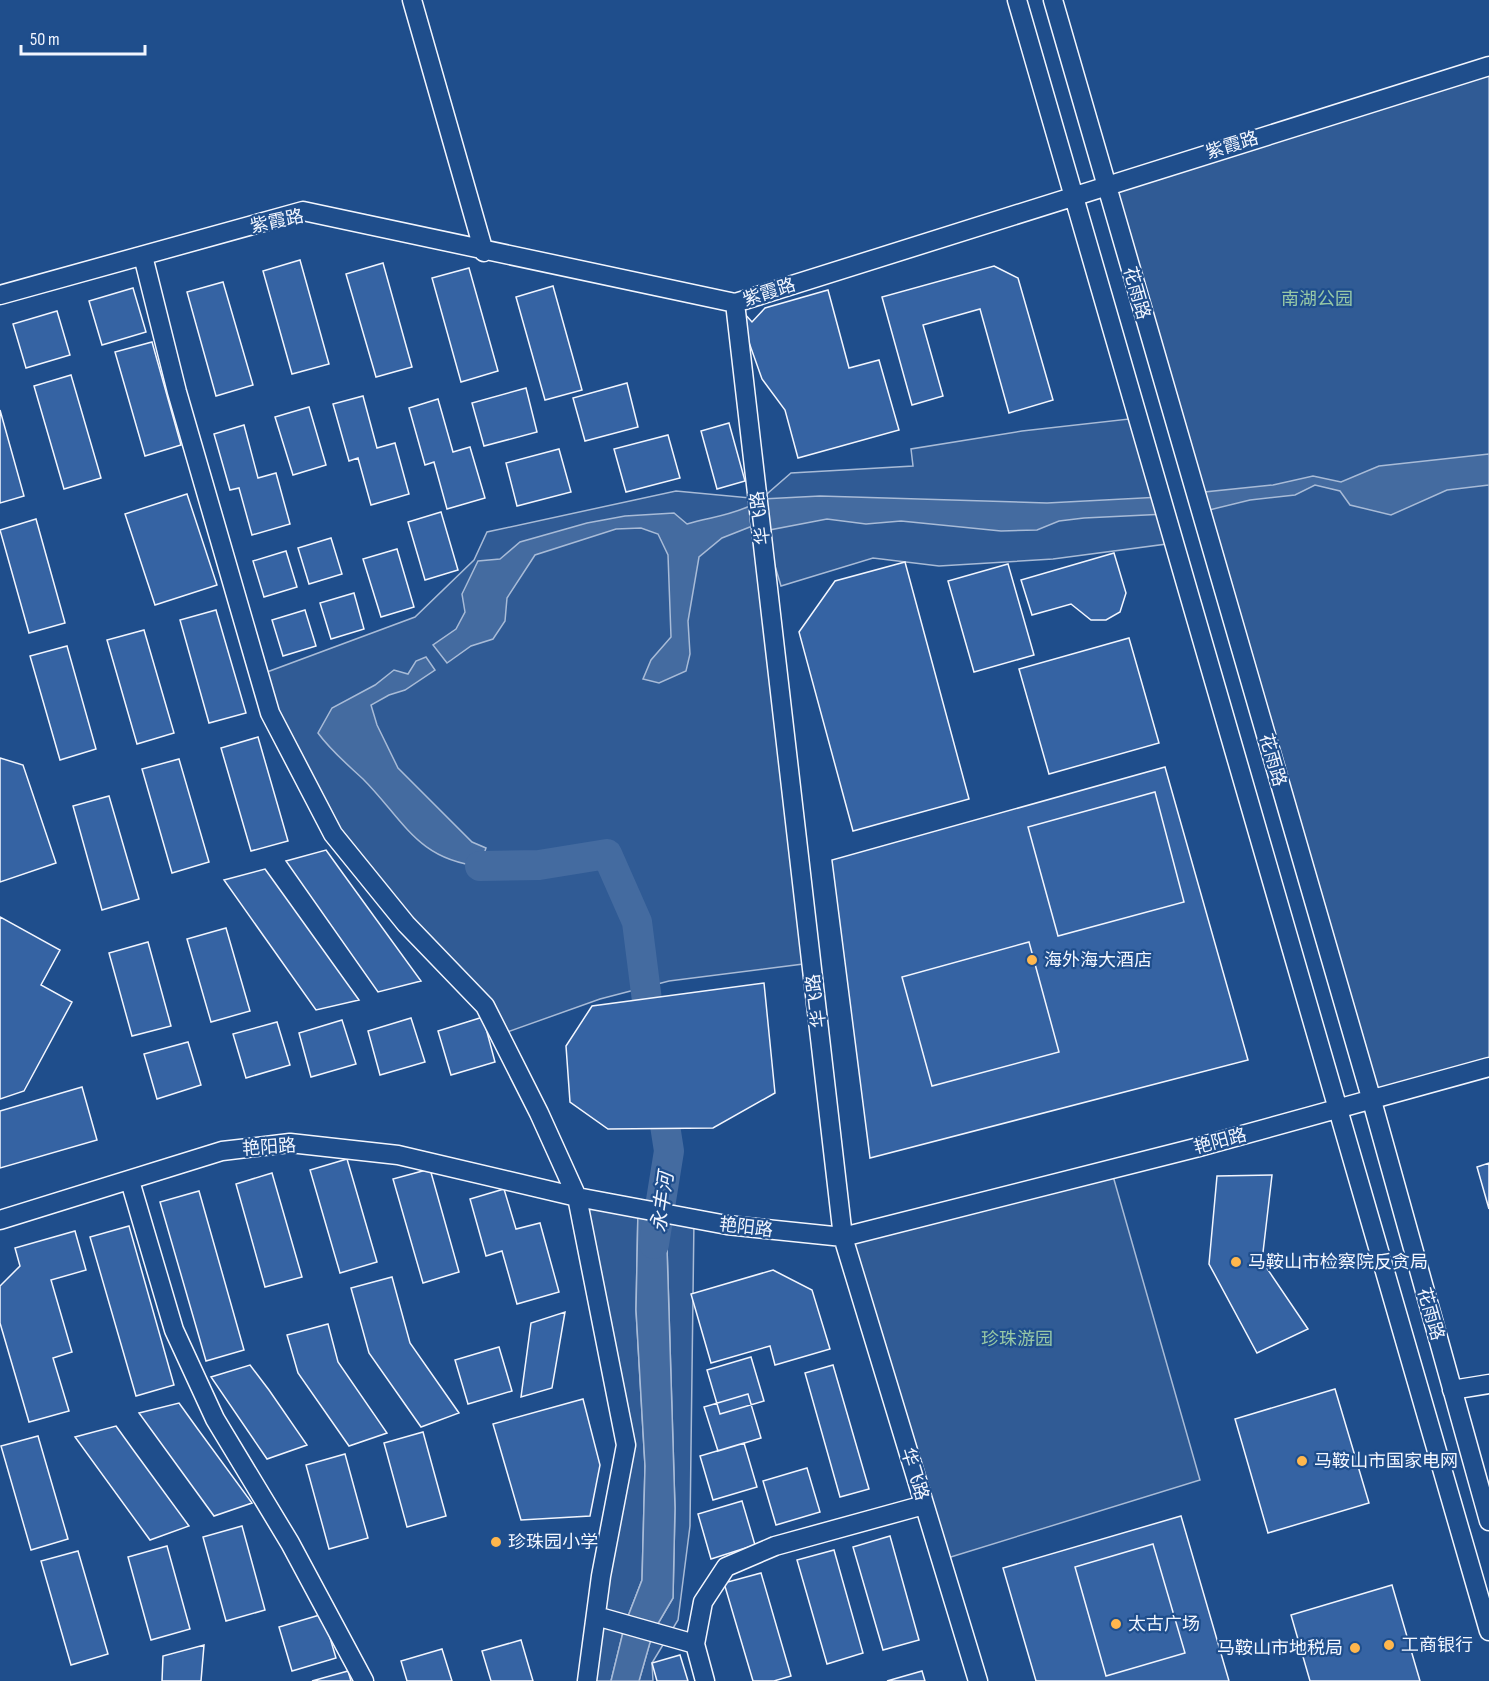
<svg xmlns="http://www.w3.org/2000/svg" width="1489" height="1681" font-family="'Sofia Sans Condensed','Noto Sans SC',sans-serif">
<rect width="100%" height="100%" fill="#1f4e8c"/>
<path fill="#305b95" stroke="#a8bbd7" stroke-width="1.5" d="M1489 66V1067L1372 1101 1106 185Z
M1138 418 1174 543 1053 559 939 566 873 558 781 586 766 536 811 963 669 981 600 999 499 1035 333 834 259 675 415 617 474 560 487 532 676 491 761 499 791 473 913 466 911 449 1022 431Z
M1111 1169 1200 1480 941 1560 843 1237Z
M577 1197 638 1209 636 1310 645 1466 642 1580 625 1624 611 1681H587L626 1445Z
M666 1214 694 1219 690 1526 678 1620 652 1663 653 1681H639L653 1632 673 1598 675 1508Z"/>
<path fill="#446ba0" stroke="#a8bbd7" stroke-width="1.5" d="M1489 454V485L1447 490 1391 515 1350 505 1340 491 1315 485 1295 495 1250 500 1201 512 1195 493 1273 485 1313 476 1341 482 1379 466Z
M820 496 1047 503 1161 497 1166 514 1084 518 1059 521 1037 530 1001 531 901 521 866 524 827 519 764 531 761 499Z
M752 505 755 525 722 538 699 557 688 621 690 654 686 671 659 683 643 679 651 660 671 637 668 555 658 534 641 528 616 529 535 555 507 598 505 621 493 639 471 646 447 663 433 645 456 629 465 612 462 594 478 561 500 559 520 542 587 523 625 516 674 513 687 524C711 517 729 516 752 505Z
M426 657 435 670 405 690 389 695 371 705 377 725 398 768 472 842 486 848 480 866C417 860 403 819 363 779 347 764 331 751 318 733L332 708 375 685 394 670 408 674 416 661Z
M638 1209 666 1214 675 1508 673 1598 653 1632 639 1681H611L625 1624 642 1580 645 1466 636 1310Z"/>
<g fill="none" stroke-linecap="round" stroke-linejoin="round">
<path stroke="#446ba0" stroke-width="30" d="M480 866 539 865 607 854 637 922 652 1040
M654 1244 669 1151 659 1087"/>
</g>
<path fill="#3563a3" stroke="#f2f6ff" stroke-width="1.5" d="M300 260 329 364 292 374 263 271Z
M383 263 412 367 376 377 346 274Z
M994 266 1018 278 1053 400 1009 413 980 309 923 325 943 396 912 405 882 297Z
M469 268 498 371 461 382 432 278Z
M223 282 253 385 216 396 187 292Z
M553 286 582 390 545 400 516 297Z
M133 288 146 332 102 345 89 301Z
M828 290 849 368 879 360 899 430 798 458 785 410 762 379 735 303 752 322 765 308Z
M57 311 70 355 26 368 13 324Z
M152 342 181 445 145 456 115 352Z
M71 375 101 478 64 489 34 386Z
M627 383 638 427 585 441 573 398Z
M526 388 537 432 484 446 472 403Z
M363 396 377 448 395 443 409 494 371 505 358 458 349 461 333 404Z
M438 399 453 452 470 447 485 498 447 509 434 462 425 465 409 408Z
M309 407 326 465 293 475 275 417Z
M0 410 24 496 0 503Z
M729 423 745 481 717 489 701 431Z
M244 425 258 478 276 473 290 524 252 535 239 488 230 490 214 434Z
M668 435 680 478 626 492 614 449Z
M559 449 571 492 517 506 506 463Z
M187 494 217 585 155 605 125 514Z
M441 512 458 570 425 580 408 522Z
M36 519 65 623 29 633 0 530Z
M331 538 342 574 309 584 298 548Z
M397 549 414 607 381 617 363 559Z
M286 551 297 587 264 597 253 561Z
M1114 553 1126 593 1120 612 1106 620H1091L1071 604 1032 615 1021 580Z
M905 562 969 799 853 831 799 632 835 581Z
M1008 564 1034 655 974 672 948 581Z
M354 593 364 629 331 639 320 603Z
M216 610 246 713 209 723 180 620Z
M305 610 316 646 283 656 272 620Z
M144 630 174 733 137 744 107 640Z
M1129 638 1159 743 1049 774 1019 669Z
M67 646 96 749 60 760 30 656Z
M258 737 288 841 251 851 221 748Z
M0 758 23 765 56 863 0 882Z
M179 759 209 862 172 873 142 769Z
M1165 767 1248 1060 870 1158 832 860Z
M1155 792 1184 902 1058 936 1028 827Z
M109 796 139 899 102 910 73 806Z
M326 850 344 875 421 981 378 992 286 861Z
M265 869 283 894 359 1000 316 1010 224 880Z
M0 917 60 950 41 985 72 1002 24 1091 0 1099Z
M226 928 250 1011 211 1022 187 939Z
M148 942 171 1026 132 1036 109 953Z
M1029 942 1059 1052 932 1086 902 977Z
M764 983 775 1093 713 1128 608 1129 570 1102 566 1046 592 1006Z
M483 1017 495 1062 451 1075 438 1031Z
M411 1018 425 1062 380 1075 368 1031Z
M342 1020 356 1064 311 1077 299 1033Z
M277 1022 290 1065 246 1078 233 1034Z
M188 1042 201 1085 157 1099 144 1054Z
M82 1087 97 1140 0 1168V1111Z
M347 1159 377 1262 340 1273 310 1170Z
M1489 1163V1209L1477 1167Z
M430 1169 459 1272 423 1283 393 1179Z
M272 1173 302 1277 265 1287 236 1184Z
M1272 1175 1262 1261 1308 1329 1257 1353 1209 1264 1217 1176Z
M504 1189 516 1229 540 1223 559 1292 517 1304 502 1251 486 1256 470 1199Z
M199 1191 244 1350 206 1361 160 1202Z
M129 1226 174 1385 136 1396 90 1237Z
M75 1231 86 1270 51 1280 72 1352 53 1358 69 1411 29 1422 0 1323V1286L20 1266 15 1248Z
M773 1270 812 1290 830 1349 775 1365 770 1346 711 1363 691 1294Z
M392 1277 410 1343 459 1413 421 1427 369 1353 351 1288Z
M565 1312 552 1388 521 1397 531 1323Z
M328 1324 338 1362 387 1433 349 1446 298 1373 287 1335Z
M499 1347 512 1391 468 1404 455 1360Z
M751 1357 764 1401 720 1414 707 1370Z
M250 1365 269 1390 307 1445 267 1459 211 1377Z
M833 1365 869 1489 840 1497 805 1373Z
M1335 1389 1369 1503 1268 1533 1235 1419Z
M748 1394 761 1438 718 1451 704 1407Z
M583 1399 600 1465 590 1516 521 1520 493 1424Z
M179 1403 197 1428 252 1503 214 1516 139 1413Z
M116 1426 134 1451 189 1526 150 1540 75 1437Z
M423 1432 446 1516 407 1527 384 1443Z
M38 1436 68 1539 31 1550 1 1446Z
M744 1443 757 1487 713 1500 700 1456Z
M345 1454 368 1538 329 1549 306 1465Z
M807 1468 820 1512 776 1525 763 1481Z
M742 1501 755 1545 711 1559 698 1514Z
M1181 1516 1229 1681H1036L1003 1568Z
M242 1526 265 1610 226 1621 203 1537Z
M890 1536 919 1640 883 1650 853 1547Z
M1153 1544 1185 1653 1106 1676 1075 1567Z
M167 1546 190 1629 151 1640 128 1557Z
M834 1550 863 1653 827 1664 797 1560Z
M78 1551 108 1654 71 1665 41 1561Z
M761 1573 791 1676 774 1681H753L724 1583Z
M1392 1585 1420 1681H1310L1291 1615Z
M323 1614 336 1658 292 1671 279 1627Z
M521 1640 533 1681H491L482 1651Z
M204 1645 201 1681H162L163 1656Z
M442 1649 452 1681H407L401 1661Z
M680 1655 688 1681H657L652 1663Z
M348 1671 351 1681H312Z
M922 1671 925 1681H887Z"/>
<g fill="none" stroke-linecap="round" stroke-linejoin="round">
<g stroke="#f2f6ff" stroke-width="21">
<path id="minor" d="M412 0 484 252
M1017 0 1489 1631
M1053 0 1372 1101 1489 1521
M143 256 177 392 270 713 333 834 406 924 485 1006 539 1113 577 1197 626 1445 601 1576 587 1681
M0 295 303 211 735 303 1489 66
M735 303 843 1237 978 1681
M130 1181 174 1330 215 1419 290 1543 364 1681
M0 1220 222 1151 290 1143 398 1155 577 1197 727 1225 843 1237 1199 1147 1489 1067
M1452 1390 1489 1384
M596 1616 695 1644 705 1681
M695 1644 703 1602 726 1567 775 1546 924 1505"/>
</g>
<use href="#minor" stroke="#1f4e8c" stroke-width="18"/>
</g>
<g fill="#ffb74d" stroke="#1f4e8c" stroke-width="2">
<circle cx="1032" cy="960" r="6"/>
<circle cx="1236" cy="1262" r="6"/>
<circle cx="1302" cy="1461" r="6"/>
<circle cx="496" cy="1542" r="6"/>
<circle cx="1116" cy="1624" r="6"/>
<circle cx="1389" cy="1645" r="6"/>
<circle cx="1355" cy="1648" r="6"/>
</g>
<g text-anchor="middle" stroke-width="4.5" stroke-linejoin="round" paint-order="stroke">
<g font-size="18" fill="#f2f6ff" stroke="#1f4e8c">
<text transform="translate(1232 145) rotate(-17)" y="6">紫霞路</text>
<text transform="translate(277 221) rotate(-12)" y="6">紫霞路</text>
<text transform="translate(769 292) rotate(-18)" y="6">紫霞路</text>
<text transform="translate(1137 293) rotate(74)" y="6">花雨路</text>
<text transform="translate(760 518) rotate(-97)" y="6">华飞路</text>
<text transform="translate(1273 760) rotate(74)" y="6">花雨路</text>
<text transform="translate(816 1001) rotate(-97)" y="6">华飞路</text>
<text transform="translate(1220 1141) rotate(-15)" y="6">艳阳路</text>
<text transform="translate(269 1147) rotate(-4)" y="6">艳阳路</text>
<text transform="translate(746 1227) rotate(7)" y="6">艳阳路</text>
<text transform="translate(1431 1314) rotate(74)" y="6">花雨路</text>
<text transform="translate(915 1474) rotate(73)" y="6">华飞路</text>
</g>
<g font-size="18" fill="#97c8a6" stroke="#1f4e8c">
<text x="1317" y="305">南湖公园</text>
<text x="1017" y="1345">珍珠游园</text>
</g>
<g font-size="18" fill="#f2f6ff" stroke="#1f4e8c" text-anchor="start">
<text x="1044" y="966">海外海大酒店</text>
<text x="1248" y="1268">马鞍山市检察院反贪局</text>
<text x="1314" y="1467">马鞍山市国家电网</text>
<text x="508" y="1548">珍珠园小学</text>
<text x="1128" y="1630">太古广场</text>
<text x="1401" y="1651">工商银行</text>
<text x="1343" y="1654" text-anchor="end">马鞍山市地税局</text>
</g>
<g font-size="20" font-style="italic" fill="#f2f6ff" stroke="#1f4e8c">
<text transform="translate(662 1202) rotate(-82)" y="7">永丰河</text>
</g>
</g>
<path d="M21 45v9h124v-9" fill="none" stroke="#f2f6ff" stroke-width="3"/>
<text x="30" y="45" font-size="18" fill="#f2f6ff" stroke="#1f4e8c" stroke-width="4.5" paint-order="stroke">50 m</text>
</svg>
